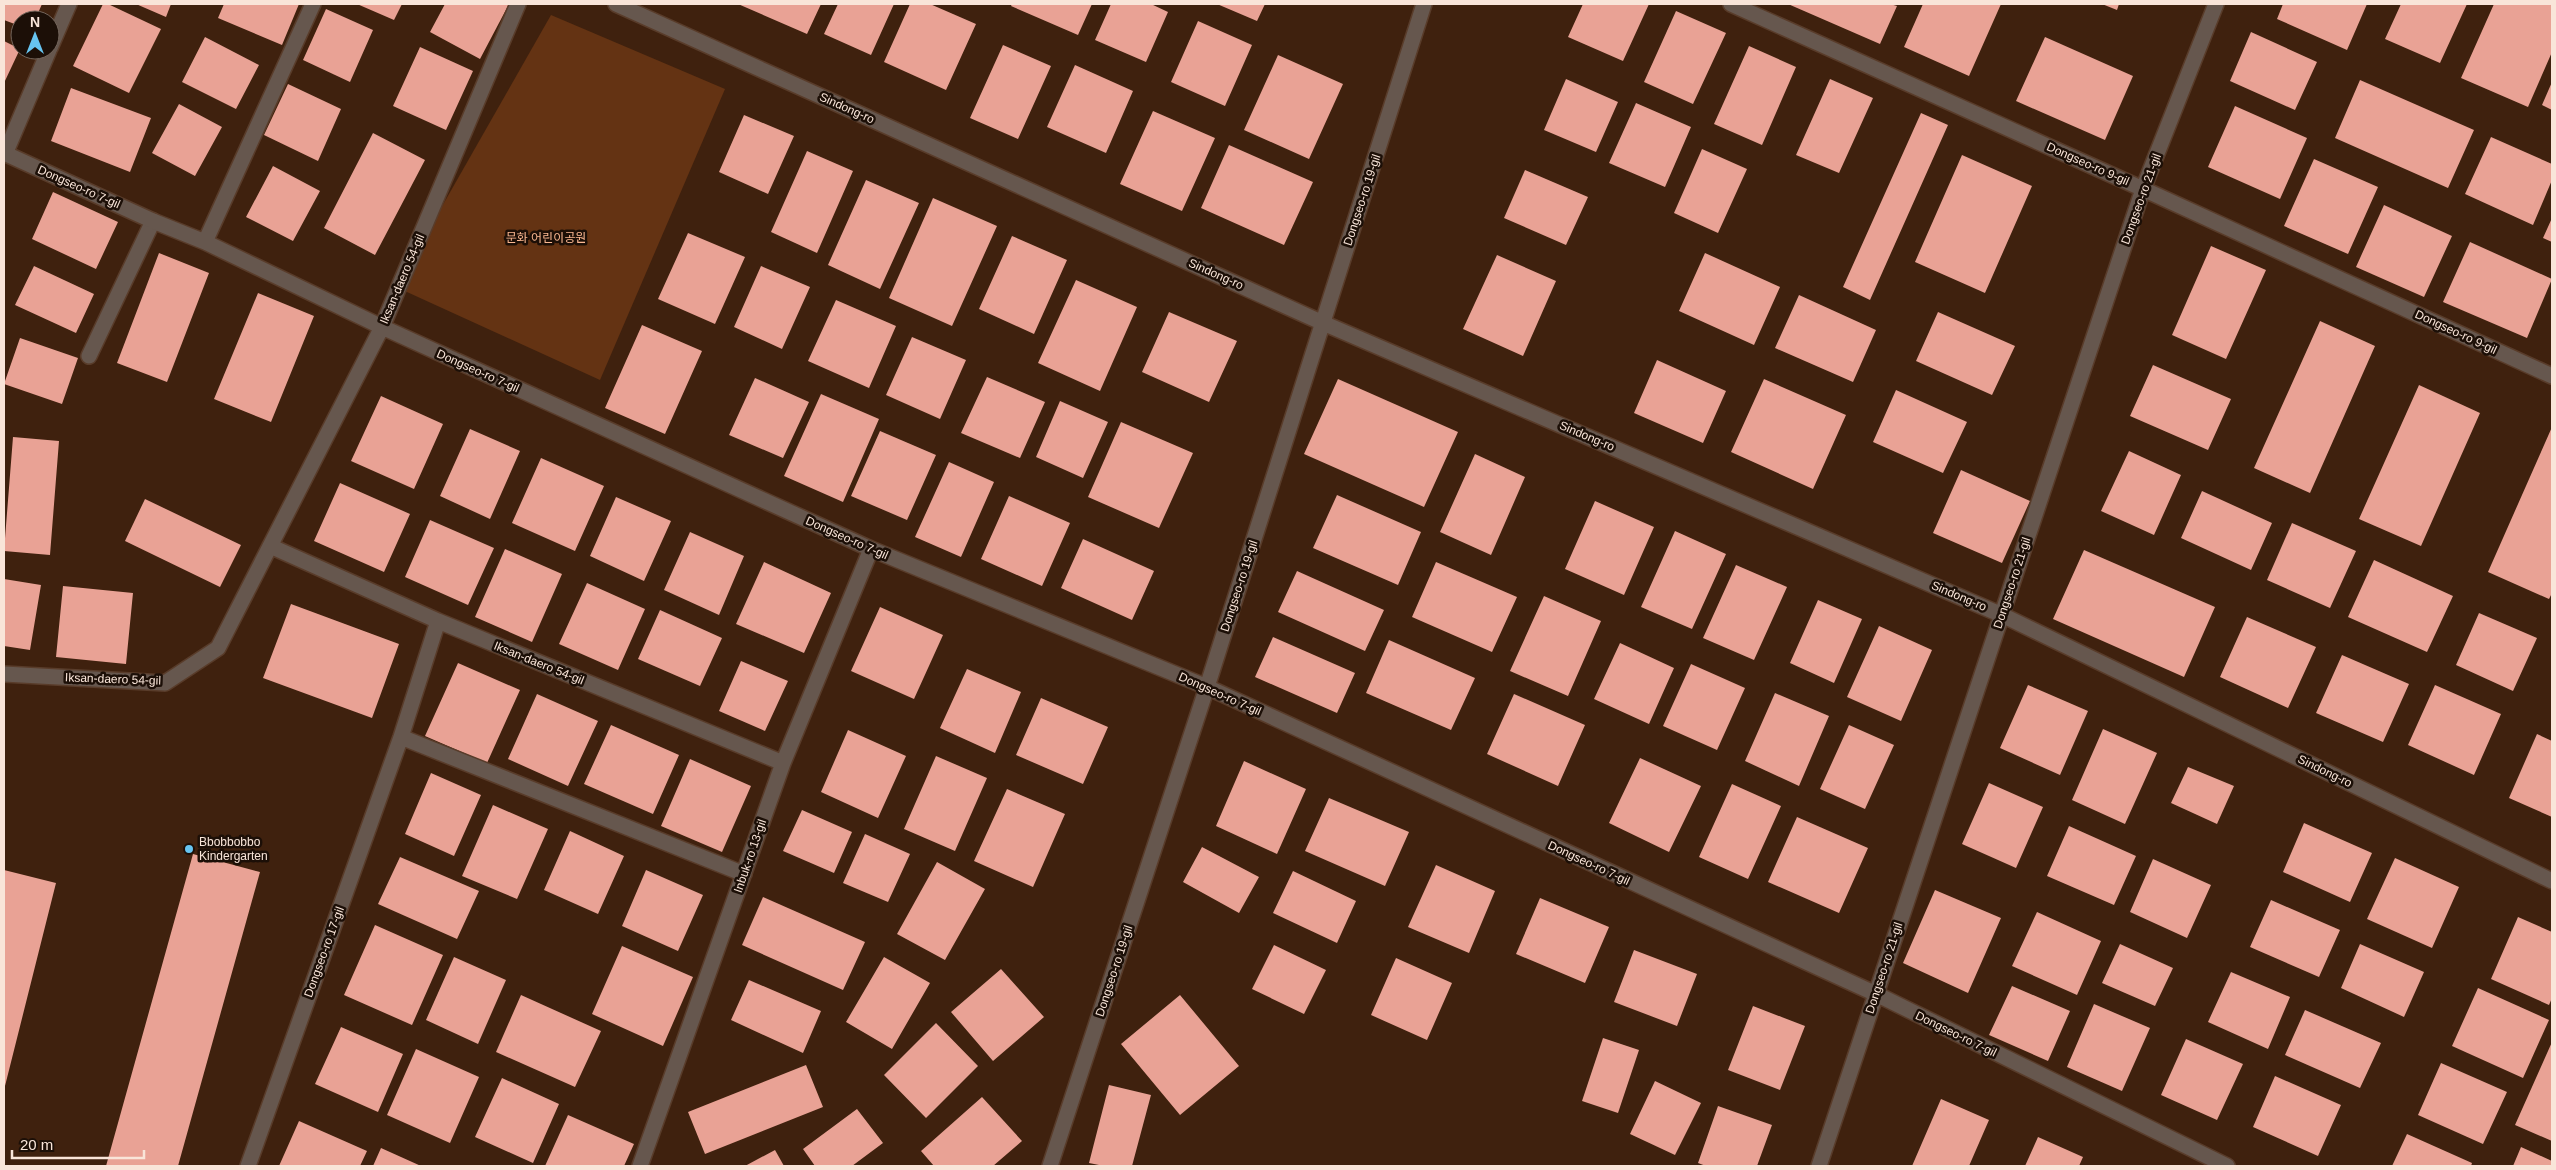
<svg xmlns="http://www.w3.org/2000/svg" width="2556" height="1170" font-family="Arial,'Noto Sans KR',sans-serif">
<rect width="100%" height="100%" fill="#3f210e"/>
<path fill="#643313" d="M551 15 725 89 600 380 396 287Z"/>
<path fill="#e9a295" d="M4 4H42L35 20H20V26L4 20Z
M103 4H108L161 29 129 93 73 66Z
M136 4H171L166 17Z
M224 4H299L282 45 218 18Z
M357 4H402L394 20Z
M445 4H509L480 59 430 32Z
M738 4H821L807 34Z
M838 4H894L871 55 824 34Z
M910 4H930L976 24 946 90 884 62Z
M1012 4H1092L1078 35 1011 6Z
M1111 4H1151L1168 12 1146 62 1095 40Z
M1217 4H1265L1257 21Z
M1583 4H1649L1623 61 1568 37Z
M1788 4H1890L1897 6 1880 44Z
M1923 4H2001L1969 76 1904 47Z
M2102 4H2119L2117 10Z
M2283 4H2367L2347 50 2277 19Z
M2401 4H2467L2440 63 2385 39Z
M2494 4H2552V52L2528 107 2461 78Z
M326 9 373 30 350 82 303 60Z
M1676 11 1726 33 1693 104 1644 82Z
M1198 21 1252 45 1225 106 1171 82Z
M2251 32 2317 62 2295 110 2230 81Z
M205 37 259 65 236 109 182 82Z
M2045 37 2133 76 2105 140 2016 101Z
M4 41 20 49 4 83Z
M1003 45 1051 66 1018 139 970 118Z
M1749 46 1796 67 1762 145 1714 124Z
M420 47 473 71 446 130 393 106Z
M1278 55 1343 84 1309 159 1244 130Z
M1075 65 1133 91 1106 153 1047 127Z
M1566 79 1618 102 1596 152 1544 130Z
M1830 79 1873 98 1839 173 1796 155Z
M2360 80 2474 130 2448 188 2335 138Z
M2552 82V110L2542 105Z
M288 84 341 109 318 161 264 135Z
M71 88 151 118 130 172 51 141Z
M1636 103 1691 127 1665 187 1609 163Z
M179 104 222 127 195 176 152 153Z
M2235 106 2307 138 2280 199 2208 167Z
M1153 111 1215 138 1182 211 1120 184Z
M1921 113 1948 125 1870 300 1843 287Z
M744 115 794 136 768 194 719 172Z
M373 133 425 160 375 255 324 228Z
M2491 137 2552 164V180L2533 225 2465 194Z
M1229 145 1313 182 1284 245 1201 208Z
M1702 149 1747 169 1718 233 1674 213Z
M807 151 853 171 817 253 771 232Z
M1962 155 2032 186 1985 293 1915 262Z
M2314 159 2378 187 2348 254 2284 226Z
M273 166 320 191 293 241 246 217Z
M1525 170 1588 197 1566 245 1504 218Z
M866 180 919 203 880 289 828 265Z
M53 192 118 222 96 269 32 239Z
M933 198 997 226 952 326 889 298Z
M2384 205 2452 236 2424 297 2356 267Z
M2552 218V242L2543 238Z
M688 233 745 257 715 324 658 299Z
M1012 236 1067 260 1034 334 979 309Z
M2470 242 2552 279 2527 338 2443 302Z
M2211 246 2266 270 2226 359 2172 335Z
M159 253 209 273 167 382 117 363Z
M1705 253 1780 287 1754 345 1679 311Z
M1497 255 1556 281 1523 356 1463 329Z
M34 266 94 294 76 333 15 305Z
M761 266 810 287 782 349 734 327Z
M1076 280 1137 307 1100 391 1038 363Z
M258 293 314 316 271 422 214 399Z
M1799 295 1876 330 1853 382 1775 348Z
M836 300 896 326 869 388 808 361Z
M1169 312 1237 341 1209 402 1142 372Z
M1938 312 2015 346 1992 395 1916 361Z
M2320 321 2375 346 2310 493 2254 468Z
M642 325 702 351 665 434 605 408Z
M912 337 966 360 940 419 886 395Z
M20 338 78 358 62 404 4 384Z
M1657 360 1726 391 1703 443 1634 413Z
M2153 365 2231 399 2208 450 2130 416Z
M987 377 1045 402 1020 458 961 433Z
M755 378 809 402 783 458 729 435Z
M1338 379 1458 432 1424 507 1304 454Z
M1764 379 1846 415 1813 489 1731 452Z
M2419 385 2480 413 2421 546 2359 519Z
M1896 390 1967 422 1943 473 1873 442Z
M821 394 879 419 843 502 784 476Z
M381 396 443 424 414 489 351 461Z
M1060 401 1108 422 1083 478 1036 457Z
M1121 422 1193 453 1159 528 1088 497Z
M2552 427V593L2549 599 2488 572Z
M470 429 520 451 490 519 440 496Z
M880 431 936 455 907 520 851 496Z
M13 437 59 441 50 555 4 551Z
M2129 451 2181 475 2154 535 2101 511Z
M1475 454 1525 477 1491 555 1440 532Z
M541 458 604 486 575 551 512 523Z
M949 462 994 482 961 557 915 537Z
M1961 470 2030 501 2002 563 1933 533Z
M340 483 410 514 384 572 314 541Z
M2202 491 2272 523 2251 570 2181 538Z
M1337 495 1421 532 1398 585 1313 548Z
M1009 496 1070 523 1042 586 981 559Z
M616 497 671 521 644 581 590 556Z
M145 499 241 545 220 587 125 541Z
M1595 501 1654 527 1624 595 1565 569Z
M430 520 494 548 468 605 405 577Z
M2292 523 2356 551 2330 608 2267 580Z
M1675 531 1726 554 1692 629 1641 607Z
M690 532 744 556 719 615 664 590Z
M1083 539 1154 571 1132 620 1061 588Z
M505 549 562 574 532 642 475 617Z
M2084 550 2215 607 2184 677 2053 619Z
M2374 560 2453 596 2427 652 2348 617Z
M764 562 831 593 804 653 736 624Z
M1436 562 1517 597 1492 652 1412 617Z
M1736 565 1787 587 1754 660 1703 638Z
M1297 571 1384 610 1365 651 1278 612Z
M4 579 41 585 30 650 4 646Z
M587 583 645 609 618 670 559 644Z
M63 586 133 593 126 664 56 657Z
M1544 596 1601 621 1568 696 1510 671Z
M1818 600 1862 619 1834 683 1790 663Z
M291 604 399 644 372 718 263 678Z
M880 607 943 635 914 699 851 671Z
M660 610 722 638 700 686 638 659Z
M2479 613 2537 638 2513 691 2456 665Z
M2247 617 2316 647 2288 708 2220 677Z
M1879 626 1932 650 1901 721 1847 697Z
M1273 637 1355 673 1337 713 1255 677Z
M1389 640 1475 678 1451 730 1366 693Z
M1620 643 1674 668 1649 724 1594 699Z
M2342 655 2409 684 2383 742 2316 713Z
M741 661 788 681 765 731 719 711Z
M458 663 520 690 487 763 425 736Z
M1691 664 1745 688 1717 750 1663 726Z
M967 669 1021 692 995 753 940 728Z
M2028 685 2088 711 2060 775 2000 748Z
M2435 685 2501 714 2474 775 2408 745Z
M1775 693 1829 716 1799 786 1745 761Z
M537 694 598 721 568 786 508 759Z
M1514 694 1585 725 1558 786 1487 754Z
M1041 698 1108 727 1083 784 1016 755Z
M611 725 679 755 653 814 584 784Z
M1849 725 1894 745 1865 809 1820 789Z
M2103 729 2157 753 2125 824 2072 800Z
M848 730 906 756 878 818 821 792Z
M2537 734 2552 741V817L2509 798Z
M936 756 987 778 955 851 904 829Z
M1640 758 1701 786 1669 852 1609 823Z
M690 759 751 786 722 852 661 826Z
M1244 761 1306 789 1277 854 1216 826Z
M2188 767 2234 786 2217 824 2171 803Z
M431 773 481 795 454 856 405 834Z
M1989 783 2043 807 2016 868 1962 844Z
M1732 784 1781 806 1748 879 1699 857Z
M1007 789 1065 814 1033 887 974 861Z
M1329 798 1409 832 1385 886 1305 851Z
M493 805 548 829 517 899 462 876Z
M802 810 852 832 834 873 783 851Z
M1797 817 1868 848 1839 913 1768 882Z
M2304 823 2372 853 2350 902 2283 872Z
M2069 826 2136 856 2114 905 2047 876Z
M570 831 624 856 598 914 544 890Z
M865 834 910 854 888 902 843 883Z
M1202 847 1259 877 1239 913 1183 882Z
M193 854 260 872 178 1166H106Z
M400 857 479 891 457 939 378 904Z
M2395 858 2459 887 2432 948 2367 919Z
M2153 859 2211 885 2187 938 2130 912Z
M937 862 985 889 945 960 897 934Z
M1436 865 1495 891 1469 953 1408 927Z
M4 870 56 883 4 1090Z
M646 870 703 895 678 951 622 926Z
M1293 871 1356 901 1337 943 1273 913Z
M1935 890 2001 918 1968 993 1903 963Z
M763 897 865 942 843 990 742 945Z
M1540 898 1609 927 1585 983 1516 954Z
M2271 900 2340 930 2319 977 2250 947Z
M2037 912 2101 941 2077 995 2012 966Z
M2518 917 2552 932V998L2549 1005 2491 979Z
M375 925 443 955 412 1025 344 995Z
M2120 944 2173 968 2155 1006 2102 983Z
M2360 944 2424 972 2404 1017 2341 988Z
M1274 945 1326 970 1304 1014 1252 989Z
M622 946 693 977 663 1046 592 1014Z
M1634 950 1697 974 1677 1026 1614 1002Z
M454 957 506 980 478 1044 426 1020Z
M884 957 930 983 892 1049 846 1022Z
M1396 958 1452 983 1427 1040 1371 1015Z
M1001 969 1044 1017 993 1061 951 1012Z
M2231 972 2290 997 2268 1049 2208 1022Z
M749 980 821 1011 803 1053 731 1020Z
M2012 986 2070 1011 2048 1061 1989 1035Z
M2478 988 2549 1020 2523 1078 2452 1046Z
M521 995 601 1031 575 1087 496 1052Z
M1180 995 1239 1066 1180 1115 1121 1044Z
M2094 1004 2150 1028 2122 1091 2067 1067Z
M1753 1006 1805 1026 1780 1090 1728 1070Z
M2305 1010 2381 1043 2360 1088 2285 1055Z
M936 1023 978 1066 926 1118 884 1075Z
M341 1027 403 1054 378 1112 315 1084Z
M1603 1038 1639 1050 1618 1113 1582 1101Z
M2186 1039 2243 1064 2217 1120 2161 1095Z
M2552 1042V1141L2515 1125Z
M416 1049 479 1077 450 1143 387 1115Z
M2441 1063 2507 1092 2483 1144 2418 1115Z
M806 1065 823 1107 705 1154 688 1112Z
M2275 1076 2341 1105 2318 1156 2253 1127Z
M502 1078 559 1104 533 1163 475 1137Z
M1655 1081 1701 1103 1675 1155 1630 1134Z
M1109 1085 1151 1095 1132 1166H1104L1089 1163Z
M982 1097 1022 1141 993 1166H934L921 1151Z
M1941 1099 1989 1120 1969 1166H1912Z
M1718 1106 1772 1125 1757 1166H1706L1698 1163Z
M857 1109 883 1143 852 1166H815L803 1149Z
M568 1115 634 1144 624 1166H545Z
M299 1121 367 1151 360 1166H279Z
M2407 1134 2472 1163 2471 1166H2392Z
M2038 1137 2083 1157 2079 1166H2025Z
M2521 1147 2552 1161V1166H2513Z
M381 1148 421 1166H373Z
M775 1150 784 1166H745Z"/>
<g fill="none" stroke-linecap="round" stroke-linejoin="round">
<g stroke="#593c2a" stroke-width="18">
<path id="lane" d="M89 356 153 221"/>
</g>
<g stroke="#593c2a" stroke-width="18">
<path id="street" d="M616 4 1323 323 2002 615 2552 881
M1731 4 2143 189 2552 376
M50 48 69 4
M4 153 153 221 205 242 382 327 871 549 1207 687 1876 994 2227 1166
M5 154 49 50
M205 242 313 4
M270 546 438 621 783 763
M4 674 165 683 218 648 382 327 518 4
M401 737 744 874
M248 1166 401 737 438 621
M640 1166 783 763 871 549
M1050 1166 1207 687 1424 4
M1819 1166 2143 189 2216 4"/>
</g>
<use href="#lane" stroke="#66574e" stroke-width="15"/>
<use href="#street" stroke="#66574e" stroke-width="15"/>
</g>
<circle fill="#67c4f0" stroke="#1c0f07" stroke-width="2" cx="189" cy="849" r="5"/>
<g text-anchor="middle" stroke-width="5" stroke-linejoin="round" paint-order="stroke">
<g font-size="12" fill="#f9e5d9" stroke="#1c0f07">
<text transform="translate(847 108) rotate(24)" y="4">Sindong-ro</text>
<text transform="translate(2088 164) rotate(24)" y="4">Dongseo-ro 9-gil</text>
<text transform="translate(79 187) rotate(24)" y="4">Dongseo-ro 7-gil</text>
<text transform="translate(2141 199) rotate(-70)" y="4">Dongseo-ro 21-gil</text>
<text transform="translate(1362 200) rotate(-72)" y="4">Dongseo-ro 19-gil</text>
<text transform="translate(1216 274) rotate(24)" y="4">Sindong-ro</text>
<text transform="translate(402 279) rotate(-67)" y="4">Iksan-daero 54-gil</text>
<text transform="translate(2456 332) rotate(25)" y="4">Dongseo-ro 9-gil</text>
<text transform="translate(478 371) rotate(24)" y="4">Dongseo-ro 7-gil</text>
<text transform="translate(1587 436) rotate(23)" y="4">Sindong-ro</text>
<text transform="translate(847 538) rotate(24)" y="4">Dongseo-ro 7-gil</text>
<text transform="translate(2012 583) rotate(-72)" y="4">Dongseo-ro 21-gil</text>
<text transform="translate(1239 586) rotate(-72)" y="4">Dongseo-ro 19-gil</text>
<text transform="translate(1959 596) rotate(23)" y="4">Sindong-ro</text>
<text transform="translate(539 663) rotate(22)" y="4">Iksan-daero 54-gil</text>
<text transform="translate(113 679) rotate(2)" y="4">Iksan-daero 54-gil</text>
<text transform="translate(1220 694) rotate(24)" y="4">Dongseo-ro 7-gil</text>
<text transform="translate(2325 771) rotate(26)" y="4">Sindong-ro</text>
<text transform="translate(750 856) rotate(-71)" y="4">Inbuk-ro 13-gil</text>
<text transform="translate(1589 863) rotate(25)" y="4">Dongseo-ro 7-gil</text>
<text transform="translate(324 952) rotate(-70)" y="4">Dongseo-ro 17-gil</text>
<text transform="translate(1884 968) rotate(-72)" y="4">Dongseo-ro 21-gil</text>
<text transform="translate(1114 971) rotate(-72)" y="4">Dongseo-ro 19-gil</text>
<text transform="translate(1956 1034) rotate(26)" y="4">Dongseo-ro 7-gil</text>
</g>
<g font-size="12" fill="#fbb891" stroke="#1c0f07">
<text x="546" y="242">문화 어린이공원</text>
</g>
<g font-size="12" fill="#f9e5d9" stroke="#1c0f07" text-anchor="start">
<text x="199" y="846">Bbobbobbo<tspan x="199" dy="14">Kindergarten</tspan></text>
</g>
</g>
<rect width="2556" height="1170" fill="none" stroke="#f9e5d9" stroke-width="10"/>
<g transform="translate(35 35)"><circle r="24" fill="#1c0f07" stroke="#74655b"/>
<path d="M0-4L9 19L0 12L-9 19Z" fill="#67c4f0"/>
<text y="-8" font-size="14" font-weight="bold" text-anchor="middle" fill="#f9e5d9">N</text>
</g>
<path d="M12 1150v8h132v-8" fill="none" stroke="#f9e5d9" stroke-width="2.5"/>
<text x="20" y="1150" font-size="15" fill="#f9e5d9" stroke="#1c0f07" stroke-width="4" paint-order="stroke">20 m</text>
</svg>
